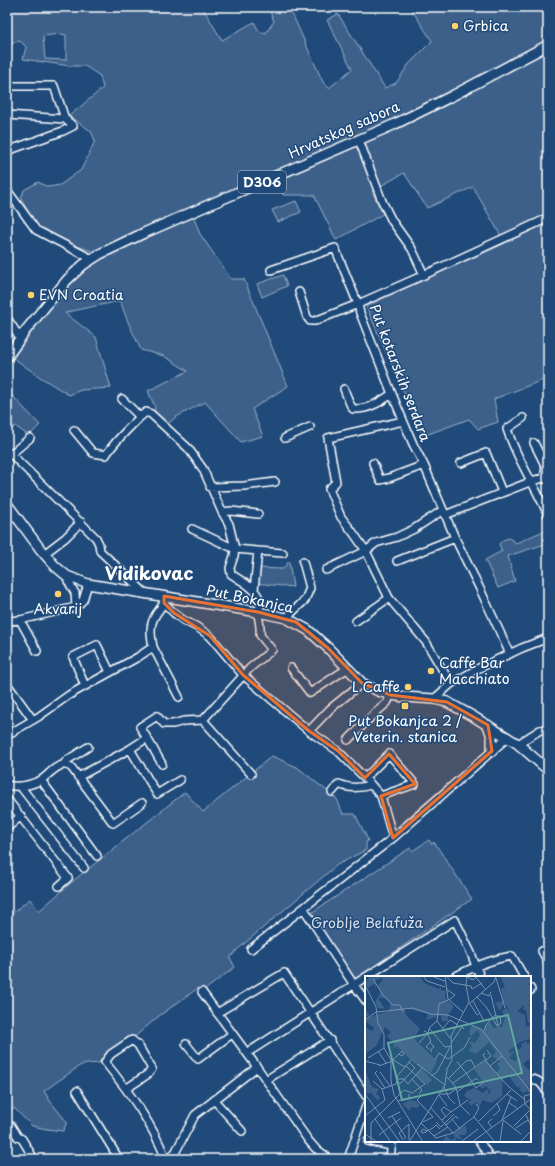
<svg xmlns="http://www.w3.org/2000/svg" width="555" height="1166" font-family="'Playpen Sans',sans-serif">
<rect width="100%" height="100%" fill="#1f4a7a"/>
<filter id="ink" filterUnits="userSpaceOnUse"><feTurbulence type="fractalNoise" baseFrequency=".025" numOctaves="2"/><feDisplacementMap in="SourceGraphic" scale="8" xChannelSelector="R" yChannelSelector="G"/><feConvolveMatrix kernelMatrix="1 2 1 2 8 2 1 2 1" color-interpolation-filters="sRGB"/></filter>
<g filter="url(#ink)">
<path fill="#3c618b" stroke="#9eb0c5" fill-rule="evenodd" d="M7 7H202L222 40 254 22 259 31 266 33 274 21 268 7H289L323 82 329 88 352 69 327 20 338 14 385 88 396 83 409 64 432 41 410 7H548V378L494 399 498 422 478 429 469 419 423 436 366 306 505 243 473 187 427 208 404 173 372 191 383 214 336 240 314 195H283L273 172 190 208 200 234 231 279H244L288 386 252 409 263 436 241 442 205 402 176 417 169 423 164 424 154 415 155 407 148 391 188 371 164 356 141 350 128 322 120 301C102 305 83 308 65 313L96 337 111 388 81 390 69 395 40 377 9 355 26 330 98 253 44 235 34 224 21 198 24 190 38 182 48 187 60 185 81 170 95 141 91 131 69 116 103 88 100 76 85 66H70L23 59 26 47 20 41 15 42 7 47ZM61 34 66 35V60L45 59 43 36Z
M296 201 301 212 278 222 272 210Z
M283 275 287 286 262 297 257 284Z
M7 390 40 425 29 436 15 426 7 433Z
M548 529V543L508 556 515 581 498 588 485 560 502 551 499 544 503 540 509 538 516 543Z
M289 561 293 587 254 583 255 568 283 569Z
M272 756 297 767 337 799 343 814H355L368 840 366 843V850L337 865 238 949 230 958 235 967 202 992 198 988 159 1016 105 1062 81 1065 44 1091 50 1101 67 1122 63 1131 47 1129 32 1126 14 1108 7 1114V913L10 915 30 899 39 911 73 881 185 792 203 812Z
M477 759H479L399 829 397 828V827L399 825Z
M429 840 432 844 434 842 472 899 355 979 311 913 410 848 412 851Z"/>
<g fill="none" stroke-linecap="round" stroke-linejoin="round">
<g stroke="#fff" stroke-width="10">
<path id="minor" d="M7 86H54L65 119 73 126 63 131 7 151
M7 115 65 119
M359 140 382 201 392 221 412 249 424 275 358 304 360 313 392 394 413 444 424 465 455 538 480 589 510 654
M7 190 36 230 92 259
M271 270 335 248 358 304 315 321H310L307 317 299 292
M424 275 548 218
M7 318 20 338
M344 389 350 404 353 409C368 410 380 402 392 394
M122 399 140 417 146 412 151 414 188 448 203 469 222 512 229 524 235 549 234 556 230 568 231 574C241 581 261 590 260 605 260 608 258 610 258 614 259 622 261 627 260 635L272 650 250 668 203 720 251 774
M523 418 507 429C517 460 535 485 548 515
M403 421 328 438 336 482 329 489 341 517 352 531 366 551 389 598 426 642 451 684
M74 430 93 453 106 455C115 441 128 429 140 417
M30 438 11 454 96 538 99 544 100 551 145 593
M285 438 310 427
M534 443 546 467 544 478
M373 463 380 480 389 478 424 465
M461 463 486 453 502 492
M210 487 244 486 275 482
M222 512 231 511 258 514
M445 515 535 480 544 478 548 480
M192 529 235 549 258 551 254 590
M258 551 283 553
M44 554 65 538 81 522
M397 561 455 538
M326 570 366 551 376 543 397 537 414 529 443 510
M67 576 68 581 75 593 76 607
M164 603 174 613 183 620 197 627 210 636 243 675 309 731 338 751 365 778 381 796 393 838
M286 618 305 600 310 588 303 562
M20 620 37 651
M7 621 20 620 76 607 83 600 88 584
M356 621 389 598
M153 647 179 697
M291 668 310 693 348 668
M7 684 33 720
M85 686 73 657 97 645 110 672
M434 699 451 684 477 669 522 648 548 638
M309 731 330 709 362 683
M7 735 38 717 69 695 138 657 153 647C151 636 149 626 155 616 158 610 164 606 164 599
M147 738 162 764
M348 740 374 714 387 703 391 695
M518 744 540 730 548 728
M130 749 147 738 140 727 157 716 164 724H173L184 721 203 720
M64 764 66 761 88 747
M78 777 130 749 157 794 180 780
M365 778 389 754 415 784 381 796
M41 780 97 856
M7 785C18 788 31 785 41 780 48 776 56 764 65 765 67 765 69 766 71 767L113 823 142 803
M20 786 84 868
M332 792 339 784C349 789 360 788 371 785
M7 799 68 878 59 886
M7 828 21 816
M304 909 354 985 366 1001
M251 949 393 838 508 737
M542 951 548 962
M454 977C473 967 491 959 512 956L524 977
M530 988 531 990
M202 992 257 1067 308 1140 315 1148 330 1159
M217 1013 284 973 366 1096
M186 1044 198 1059 232 1034
M247 1053 455 920 471 953 480 977
M530 1079C540 1079 545 1087 548 1096
M266 1080 330 1040
M126 1089 148 1074 152 1069 138 1045 132 1040 111 1054 105 1062C129 1092 152 1123 166 1159
M77 1091 119 1159
M214 1100 242 1131
M11 1126 18 1137 22 1139 34 1159
M368 1141 391 1146
M479 1141 491 1159
M170 1159 176 1151 195 1115 257 1067
M348 1159 366 1106
M390 1159 392 1141"/>
</g>
<g stroke="#fff" stroke-width="12">
<path id="major" d="M7 357 26 330 67 280 83 265 100 254 144 233 393 125 452 96 548 45
M7 504 41 550 55 566 67 576 88 584 258 612 286 618 308 630 328 648 362 683 378 691 391 695 404 697 434 699 447 702 474 717 518 744 548 770
M488 725 492 737V751"/>
</g>
<use href="#minor" stroke="#1f4a7a" stroke-width="7"/>
<use href="#major" stroke="#1f4a7a" stroke-width="9"/>
</g>
</g>
<path fill="#eb7230" fill-opacity="0.2" stroke="#eb7230" stroke-width="3" stroke-linejoin="round" d="M164 596 258 612 296 622 328 648 362 683 391 695 447 702 488 725 492 751 393 838 381 796 415 784 389 754 365 778 338 751 309 731 243 675 210 636 174 613 164 603Z"/>
<g fill="#ffd166" stroke="#1f4a7a" stroke-width="1.5">
<circle cx="455" cy="26" r="4"/>
<circle cx="31" cy="295" r="4"/>
<circle cx="58" cy="594" r="4"/>
<circle cx="431" cy="671" r="4"/>
<circle cx="408" cy="687" r="4"/>
<rect x="401" y="702" width="8" height="8" rx="2"/>
</g>
<g text-anchor="middle" stroke-width="3" stroke-linejoin="round" paint-order="stroke">
<rect fill="#1f4a7a" stroke="#bcc9d7" stroke-width="1" x="238" y="171" width="48" height="22" rx="3"/>
<g font-size="13" font-weight="bold" fill="#fff">
<text x="262" y="187">D306</text>
</g>
<g font-size="14" fill="#fff" stroke="#1f4a7a" text-anchor="start">
<text x="463" y="31">Grbica</text>
<text x="39" y="300">EVN Croatia</text>
<text x="58" y="614" text-anchor="middle">Akvarij</text>
<text x="439" y="668">Caffe Bar<tspan x="439" dy="16">Macchiato</tspan></text>
<text x="400" y="692" text-anchor="end">L Caffe</text>
<text x="405" y="726" text-anchor="middle">Put Bokanjca 2 /<tspan x="405" dy="16">Veterin. stanica</tspan></text>
</g>
<g font-size="14" fill="#fff" stroke="#1f4a7a">
<text transform="translate(344 130) rotate(-24)" y="5">Hrvatskog sabora</text>
<text transform="translate(400 373) rotate(69)" y="5">Put kotarskih serdara</text>
<text transform="translate(250 599) rotate(12)" y="5">Put Bokanjca</text>
</g>
<g font-size="14" fill="#d8dfe8" stroke="#1f4a7a">
<text x="367" y="928">Groblje Belafuža</text>
</g>
<g font-size="18" font-weight="bold" fill="#fff" stroke="#1f4a7a">
<text x="149" y="580">Vidikovac</text>
</g>
</g>
<g transform="translate(365 976)">
<rect width="166" height="166" fill="#1f4a7a"/>
<path d="M6 0H55L59 7 74 13 76 11V14L81 15 80 21 89 31 83 39V45H77L76 39 61 44 63 38 40 32 41 39 55 53 49 62 51 65 72 85 66 97 49 87 32 70 28 73 29 67 22 60 26 56 20 51 11 70 0 78V51L7 55 9 52 0 45V32L4 39 1 42 24 35 25 27 20 22H13L20 33 13 32 10 26 16 16 12 10 18 4 15 2 10 5 11 13 9 8 3 12 0 6ZM135 0H166V7L163 8 166 10V27L163 30H166V47H163L161 34H158L160 29 152 35 160 39 161 51 166 49V87L164 83 158 88 164 94 166 90V110L163 112 166 118 162 115 158 117 154 113 156 112 152 111 143 99 138 103 137 120 126 127 118 124 114 131 111 126 106 130 103 126 106 124 99 120 102 115 110 112 118 117 122 113 124 116 122 119 126 116 121 110 117 113 114 109 118 106 109 93 121 84 131 97 135 93 132 88 135 85 127 80 131 76 124 66 111 78 104 75 107 70 104 65 110 67 115 59 113 54 106 60 104 56 107 49 120 55V50L125 46 128 52H131L133 49 137 52 140 42 137 35 141 32 145 35 139 27 135 35 130 27 138 25 136 13 140 11ZM165 63V67L162 68V65L156 68 157 70 154 73H150L155 80 150 85 144 82 150 75 145 77 143 75 155 66ZM57 93 67 104 62 109 51 99ZM0 94 7 111 14 113 11 118 15 121 13 125 6 117 0 118ZM45 124 51 125 55 129 52 132 46 131 45 135 37 128ZM100 149 102 155 100 159H94L98 164 91 162 90 166H77L81 160 86 164 90 162 88 157Z" fill="#3c618b" fill-rule="evenodd"/>
<path fill="none" stroke="#7992af" stroke-width="1" d="M58 0 62 5 80 11M66 0 80 5M80 0 83 23 98 36M81 0 88 7 106 10 107 13 117 7M100 0 108 4 111 1M110 0 120 13M131 2 140 32M8 3 18 19 28 29H35L38 36M0 9 11 31 13 47 19 58V72L26 84V105L29 119 58 166M81 13 90 19 84 24M116 17 124 20 126 16M126 19 133 49M112 21 122 32 132 50 136 47 135 40H131M83 24 74 28 72 45 64 52 80 71 86 70M108 25 119 45M104 28 129 6 131 0M105 28 112 39 115 37M12 36 48 32 66 38 83 39 116 53 166 116M0 44 11 36M72 45 85 62M78 52 85 44 93 49M64 53 63 59 66 65 61 71 64 73M119 55 121 49 131 38M65 66 69 71 65 74 67 76M87 66 97 51 99 53M54 67 63 57 59 55M13 75 21 87M120 77 118 79 121 84 126 80 122 74M3 82 19 72M28 84 40 91M70 84 74 77 83 83 88 80 100 71 105 61M0 85 15 89M92 86 101 97M52 88 80 109M14 90 27 85 37 75 39 78 37 80 34 78M125 90 143 110 159 123M12 95 10 97 20 112M15 96 25 110M101 97 111 112 118 107M66 100 72 96 85 71M82 101 91 111 95 129 105 139M84 102 101 85 106 84 110 91M31 103H39L43 108 57 92M47 103 57 114 54 118M8 105 17 113M32 107H36L50 92 44 86M88 107 120 84 125 90 137 80M79 111 84 122 90 128M92 116 110 103H113M0 118 35 166M75 118H84L91 113M142 118 152 125M166 118 159 120 160 128 166 134M74 119 82 130M33 125 44 122V118M143 126 153 133M66 132 88 157M86 136 103 124M161 139 166 150M0 140 20 124 17 113 31 108 33 99 46 84M27 140 40 160V163M128 140 135 134 132 127M109 141 114 132 111 128M23 142 35 136M10 143 25 165M87 143 95 153M127 143 123 146 127 152M77 144 86 136 79 131 76 134 81 141M137 144 146 121M138 144 156 158M114 145 146 114M58 146 68 141 52 124 58 118M71 146 76 151 80 147M56 147 71 162 88 157 109 141 130 166M80 147 89 138M81 149 91 140 93 143M149 150 165 134M151 152 163 144M62 155 58 153 56 156 58 157 61 156 62 155 68 152 71 149 75 153M0 158 12 166M14 159 36 142M69 160 83 151M38 164 34 157 44 148V164M6 166V147L39 114 47 117 60 108 41 90M44 166 80 109 82 93 87 84 86 60 104 26 101 9 102 0M96 166 113 153M107 166 166 123M135 166 138 145M155 166 166 155"/>
<path fill="#63a6a1" fill-opacity="0.15" stroke="#63a6a1" stroke-width="2" d="M143 39 157 97 37 124 23 67Z"/>
<rect width="166" height="166" fill="none" stroke="#fff" stroke-width="2"/>
</g>
<rect width="555" height="1166" fill="none" stroke="#1f4a7a" stroke-width="24"/>
<rect x="12" y="12" width="531" height="1142" fill="none" stroke="#fff" stroke-width="1.5" filter="url(#ink)"/>
</svg>
